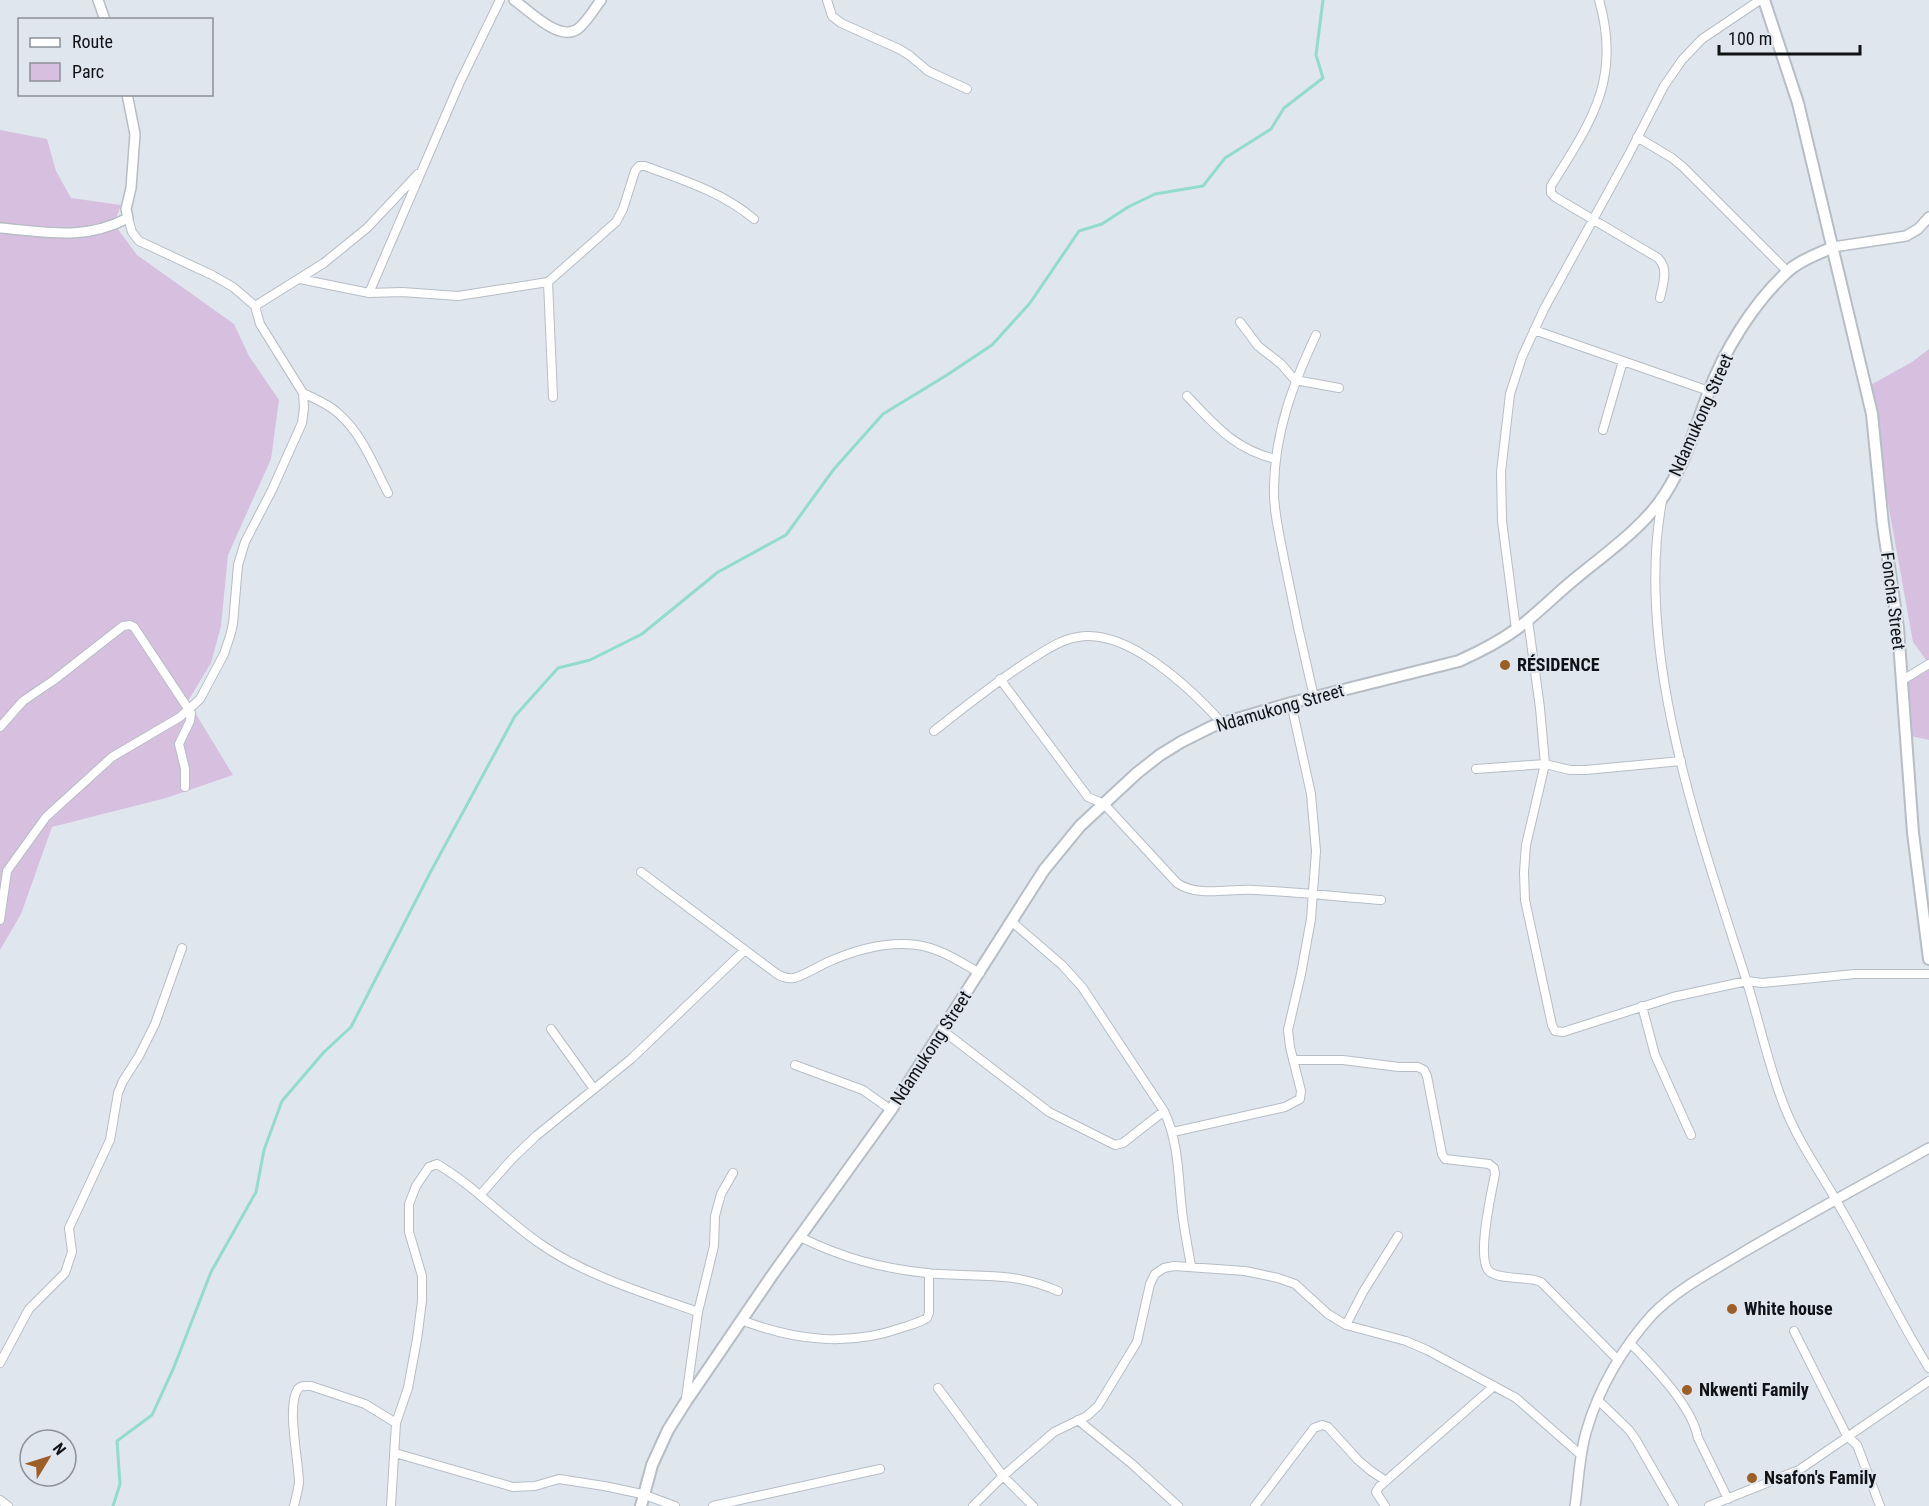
<svg xmlns="http://www.w3.org/2000/svg" width="1929" height="1506" font-family="'Roboto Condensed',sans-serif">
<rect width="100%" height="100%" fill="#dfe6ee"/>
<path fill="#d7bfe0" d="M0 130 47 139 56 171 71 198 121 205 114 224 137 255 234 324 249 356 279 400 271 459 228 555 221 626 211 663 188 701 233 775 166 798 52 827 21 914 0 950Z
M1929 349V664L1913 642 1867 387 1912 362Z
M1922 669H1929V740L1906 735 1901 681Z"/>
<g fill="none" stroke-linecap="round" stroke-linejoin="round">
<path stroke="#92dbce" stroke-width="3" d="M113 1506 120 1484 117 1441 152 1415 174 1367 211 1272 256 1192 264 1150 282 1101 324 1052 351 1027 430 873 515 716 558 668 590 660 642 634 718 572 786 535 834 469 883 414 947 375 992 345 1030 303 1079 231 1102 224 1128 207 1155 194 1203 186 1225 158 1271 129 1284 108 1323 78 1316 55 1323 0"/>
<g stroke="#b6bdc4" stroke-width="10">
<path id="minor" d="M827 0 832 16 841 23 899 49 909 55 928 71 967 89
M1599 0C1622 79 1591 122 1551 186V193L1555 197 1658 258C1669 269 1663 284 1660 298
M1637 137 1672 158 1683 167 1787 271
M300 279 369 293 402 292 458 296 548 282 616 222 623 209 635 171 639 166H645C683 180 722 192 754 219
M548 282 553 397
M369 293 460 82 500 0
M255 306 324 263 367 228 418 174
M1240 322 1258 346 1281 364 1295 380 1339 388
M1534 330 1709 391
M303 393C315 399 329 404 339 414 362 434 374 466 388 493
M1187 396C1215 425 1235 450 1276 459
M1603 430 1623 361
M1662 501C1634 652 1699 832 1745 976 1759 1019 1768 1066 1785 1108 1799 1143 1819 1170 1837 1202 1869 1256 1895 1314 1929 1368
M1528 620 1540 708 1545 764 1526 845 1524 872 1525 900 1552 1025 1555 1031 1563 1032 1673 997 1747 981 1762 983 1855 974H1929
M1516 629 1502 521 1501 472 1510 394 1522 357 1544 309 1628 156 1664 86 1682 60 1702 39 1760 0
M1000 679 1088 797 1104 804 1177 883C1199 898 1230 888 1255 890 1297 892 1339 897 1381 900
M1901 681 1929 664
M1314 697C1303 651 1293 605 1284 559 1280 536 1273 511 1274 487 1275 431 1293 384 1316 335
M0 727 23 701 54 680 123 626 130 625 134 627 191 713 190 721 179 744 185 769V787
M934 731C966 706 998 680 1033 658 1046 650 1062 639 1078 637 1128 628 1191 689 1222 723
M1476 769 1545 764 1570 770H1586L1681 761
M641 872 777 974C782 977 787 979 794 978 805 975 817 967 828 962 855 950 887 941 917 945 940 948 960 962 980 973
M0 920 7 871 46 817 112 757 180 717 200 699 224 654 230 636 233 624 238 565 245 542 272 490 302 423 304 408 303 393 260 324 255 306 233 287 212 275 139 241 132 232 128 218
M1011 921 1062 965 1082 987 1164 1111C1179 1143 1178 1176 1182 1211 1184 1229 1188 1248 1191 1266
M1642 1006 1655 1055 1691 1135
M551 1029 594 1089
M942 1030 1049 1112 1115 1145 1123 1143 1164 1111
M1293 1060H1343L1399 1067H1418L1424 1070 1427 1076 1442 1154 1445 1159 1489 1164 1494 1168 1495 1174C1492 1191 1475 1261 1490 1272 1501 1280 1527 1276 1541 1282L1618 1360
M795 1065 863 1090 891 1110
M1173 1132 1285 1107 1300 1099 1301 1091 1290 1047 1288 1030 1301 974 1311 919 1316 851 1311 794 1291 703
M481 1194 512 1159 536 1136 631 1059 745 950
M800 1237C843 1258 880 1268 927 1273 976 1278 1010 1270 1058 1291
M741 1320C794 1340 847 1347 901 1328 910 1325 919 1323 927 1318L929 1313V1273
M1346 1325 1363 1292 1398 1236
M1794 1331 1847 1436 1857 1445 1880 1506
M1630 1343C1653 1366 1692 1406 1698 1438L1728 1499
M0 1363 29 1309 65 1273 72 1252 69 1228 110 1140 118 1093 123 1081 139 1056 155 1024 182 948
M938 1388 1003 1476 1033 1506
M686 1398 698 1312 714 1246 715 1216 721 1194 733 1173
M1598 1400 1629 1430 1636 1440 1674 1506
M1078 1420 1132 1464 1178 1506
M395 1453 513 1487 535 1486 559 1479 604 1486 642 1494 675 1506
M0 1500 8 1506
M294 1506C296 1498 298 1490 299 1483 299 1462 286 1405 298 1389 301 1385 306 1386 311 1386L365 1404 396 1423
M391 1506 396 1423 408 1388 417 1339 422 1301V1276L409 1232V1204L416 1186 429 1167 437 1164C476 1187 505 1220 542 1245 587 1276 647 1294 698 1312
M713 1506 880 1469
M973 1506 1003 1476 1054 1432 1087 1416 1098 1406 1137 1342 1150 1284 1155 1274 1164 1268 1174 1266 1245 1271 1278 1278 1295 1284 1328 1314 1346 1325 1406 1341 1427 1350 1516 1398 1581 1455
M1255 1506 1314 1428 1322 1425 1328 1427 1358 1460 1371 1471 1386 1481
M1385 1506 1376 1492 1379 1487 1494 1386
M1709 1506 1799 1470 1929 1381"/>
</g>
<g stroke="#b6bdc4" stroke-width="12">
<path id="tertiary" d="M98 0 105 20
M514 0C530 11 562 45 580 27 588 20 594 9 601 0
M0 228C47 232 84 241 128 218L126 209 131 188 135 134 127 94
M1833 247 1906 236 1918 229 1929 217
M1575 1506C1579 1480 1579 1454 1587 1429 1599 1388 1623 1347 1652 1315 1677 1289 1711 1272 1742 1253 1803 1217 1866 1183 1929 1148"/>
</g>
<g stroke="#b6bdc4" stroke-width="14">
<path id="secondary" d="M1764 0 1798 103 1872 414 1883 525 1898 628 1913 833 1929 959
M641 1506 652 1465 668 1430 685 1403 773 1274 891 1110 1044 870 1080 826 1137 773 1160 755 1181 742 1213 726 1291 703 1459 661C1479 652 1499 642 1518 628 1538 613 1556 594 1576 578 1605 554 1645 526 1665 494 1685 463 1695 428 1708 394 1724 351 1752 305 1786 273 1798 261 1818 254 1833 247"/>
</g>
<use href="#minor" stroke="#fff" stroke-width="8"/>
<use href="#tertiary" stroke="#fff" stroke-width="9"/>
<use href="#secondary" stroke="#fff" stroke-width="10"/>
</g>
<g fill="#9e5f27" stroke="#dfe6ee" stroke-width="2">
<circle cx="1505" cy="665" r="6"/>
<circle cx="1732" cy="1309" r="6"/>
<circle cx="1687" cy="1390" r="6"/>
<circle cx="1752" cy="1478" r="6"/>
</g>
<g text-anchor="middle" stroke-width="4.5" stroke-linejoin="round" paint-order="stroke">
<g font-size="18" fill="#101215" stroke="#dfe6ee">
<text transform="translate(1701 415) rotate(-66)" y="6">Ndamukong Street</text>
<text transform="translate(1893 601) rotate(83)" y="6">Foncha Street</text>
<text transform="translate(1280 708) rotate(-16)" y="6">Ndamukong Street</text>
<text transform="translate(931 1048) rotate(-57)" y="6">Ndamukong Street</text>
</g>
<g font-size="18" font-weight="bold" fill="#101215" stroke="#dfe6ee" text-anchor="start">
<text x="1517" y="671">RÉSIDENCE</text>
<text x="1744" y="1315">White house</text>
<text x="1699" y="1396">Nkwenti Family</text>
<text x="1764" y="1484">Nsafon's Family</text>
</g>
</g>
<rect x="18" y="18" width="195" height="78" fill="#dfe6ee" stroke="#8c9197" stroke-width="1.5"/>
<rect x="30" y="38" width="30" height="9" fill="#ffffff" stroke="#8c9197" stroke-width="1.5"/>
<text x="72" y="48" font-size="18" fill="#101215">Route</text>
<rect x="30" y="63" width="30" height="18" fill="#d7bfe0" stroke="#8c9197" stroke-width="1.5"/>
<text x="72" y="78" font-size="18" fill="#101215">Parc</text>
<g transform="translate(48 1458) rotate(52)"><circle r="28" fill="#dfe6ee" stroke="#8c9197" stroke-width="1.5"/>
<path d="M0-4.5L10 22L0 15L-10 22Z" fill="#9e5f27"/>
<text y="-9" font-size="16" font-weight="bold" text-anchor="middle" fill="#101215">N</text>
</g>
<path d="M1719 45v9h141v-9" fill="none" stroke="#101215" stroke-width="3"/>
<text x="1728" y="45" font-size="18" fill="#101215" stroke="#dfe6ee" stroke-width="4.5" paint-order="stroke">100 m</text>
</svg>
